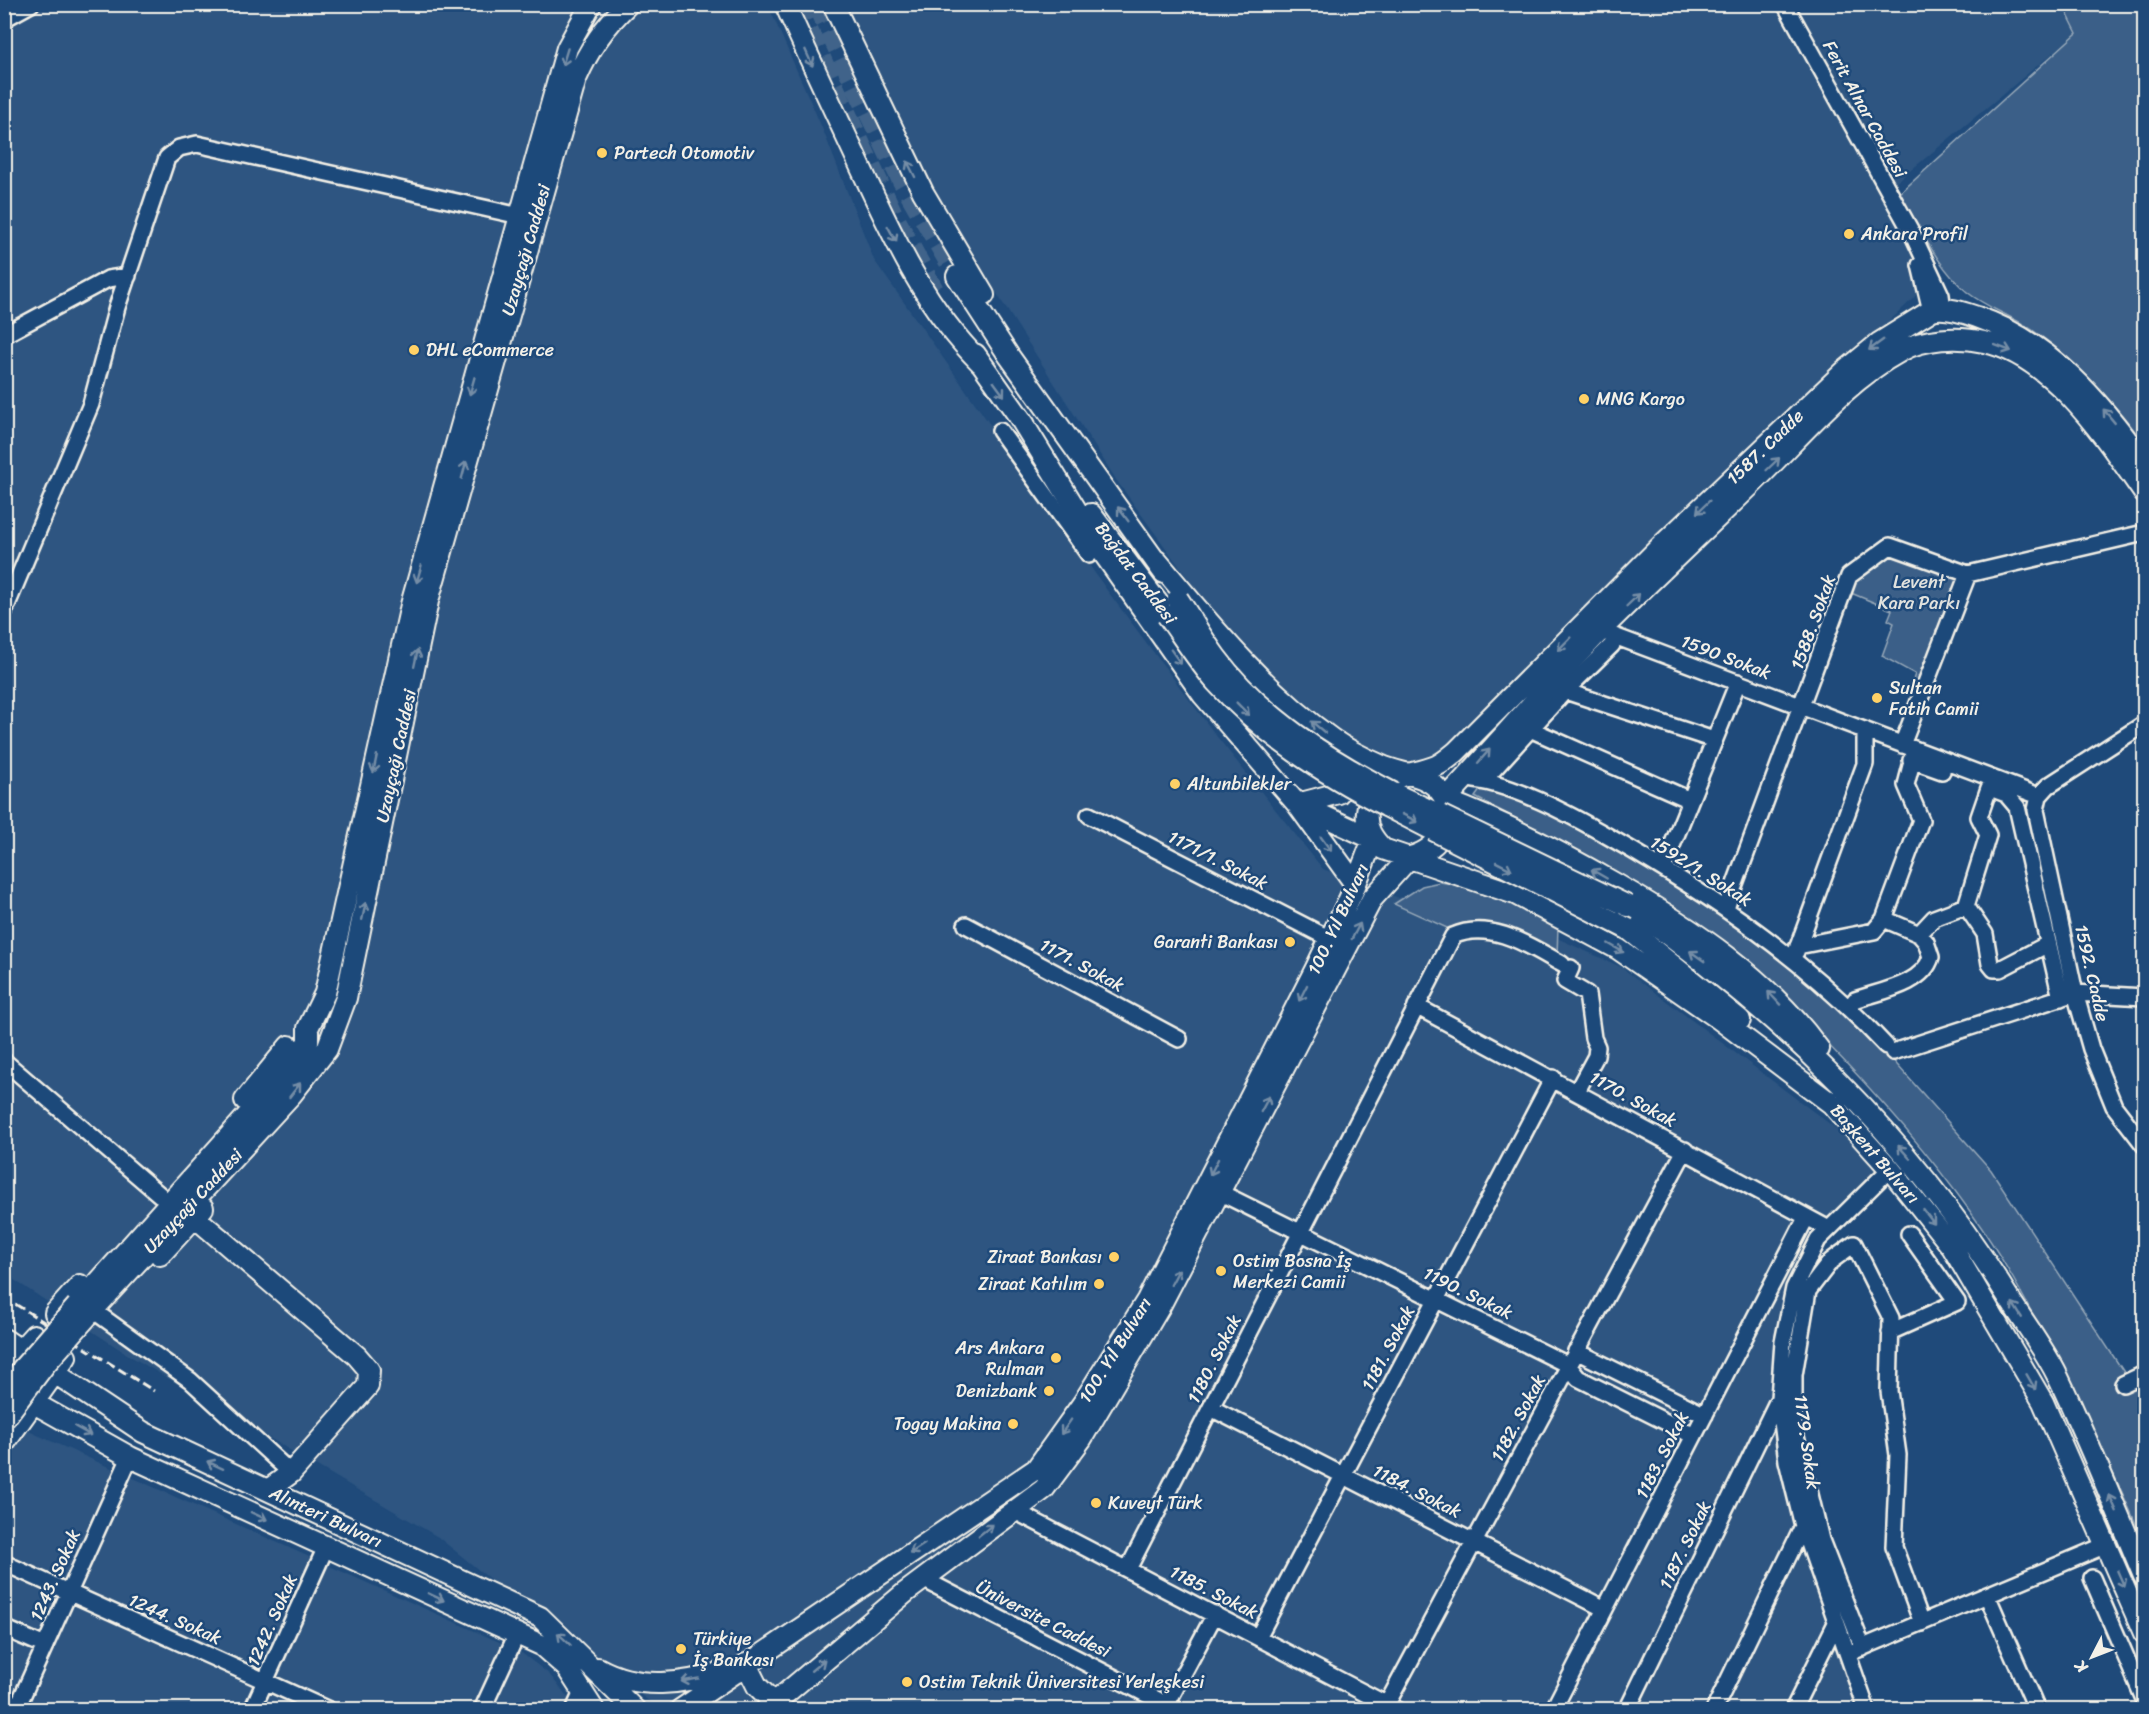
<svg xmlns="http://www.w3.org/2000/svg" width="2149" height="1714" font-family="Sriracha,sans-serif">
<rect width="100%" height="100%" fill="#1f4a7a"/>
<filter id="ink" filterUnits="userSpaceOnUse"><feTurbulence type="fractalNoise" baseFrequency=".0167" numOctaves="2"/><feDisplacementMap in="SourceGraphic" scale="12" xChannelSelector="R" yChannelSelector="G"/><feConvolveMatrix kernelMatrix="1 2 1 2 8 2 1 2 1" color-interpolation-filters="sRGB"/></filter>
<g filter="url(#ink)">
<path fill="#2d5581" d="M2063 4 2077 33 1888 189 1912 233 1925 287 1436 758 1393 763 1326 723 1244 655 1119 484 943 210 847 5Z
M4 5H768L823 130 874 260 1109 593 1218 738 1323 869 1399 898 1433 882 1621 967 1890 1169 1829 1229 1794 1288 1779 1398 1867 1709H660L564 1639 438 1537 130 1356 5 1274Z
M24 1429 519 1651 549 1674 577 1709H5L4 1467Z"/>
<path fill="#3a5f88" stroke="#97a8b8" stroke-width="1.5" d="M2063 5H2144V443C2113 401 2075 359 2031 329 2010 315 1987 308 1967 292 1938 268 1919 226 1899 194L2077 33Z
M1891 548 1962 574 1919 686 1912 683 1915 674 1882 656 1894 623 1888 620 1892 610 1851 593 1857 573Z
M1483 786 1530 803 1594 834 1703 898 1794 963 1890 1057 1991 1170 2125 1374 2144 1365V1543C2116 1475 2083 1409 2048 1343 2025 1299 2001 1254 1972 1214 1927 1151 1875 1092 1821 1037 1792 1006 1763 973 1729 946 1652 887 1561 843 1475 797Z
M1440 882 1483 889 1558 926 1557 956C1515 932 1497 914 1447 928L1394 904 1422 886Z"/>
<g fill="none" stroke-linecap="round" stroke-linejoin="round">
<path stroke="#3f638a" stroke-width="20" stroke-dasharray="20 10" stroke-linecap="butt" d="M796 4 894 216 934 290
M816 4 901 179 957 276"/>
<g stroke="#f4f1e8" stroke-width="20">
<path id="minor" d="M1785 4 1912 233 1941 295 1943 309
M4 19 31 4
M1920 265 1931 311
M4 335 108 279 128 276
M1000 431 1089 555
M4 612 91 404 117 307 167 158 179 148 197 144 520 216
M1601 631 2039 796
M1565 691 1714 740
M2144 724 2048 786 2039 796 2036 810 2075 993 2091 1049 2114 1106 2144 1145
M1530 729 1690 800
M1902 745 1968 574
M1911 760 1942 771
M1464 779C1509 781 1571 815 1611 838 1714 897 1805 959 1886 1046
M1484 780 1565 691 1612 645
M1990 788 2006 794 2017 807 2061 998
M1089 815 1330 939
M1663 868 1738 682
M1966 906 1985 934 1990 964 1994 969H2000L2048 944
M1726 908 1849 576 1890 546 1968 574 2144 533
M1884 919 1919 934 1934 918 1966 906 1988 835 1979 817 1989 788
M966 925 1179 1039
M1798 946 1874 931 1884 919 1921 820 1906 785 1915 750
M1796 952 1865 764V730
M1571 968 1565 981 1587 994 1593 1038 1597 1047 1596 1056 1577 1091
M1416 1006 1829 1229
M1851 1007 1855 1000C1880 991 1923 985 1931 957L1926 942 1919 934
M1893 1052 2075 993 2144 997
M4 1061 160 1195
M1219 1192 1568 1365 1578 1378 1694 1436
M101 1316 190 1380 291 1473
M1890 1332 1957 1302 1909 1234
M1576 1351 1705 1415
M2123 1384 2144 1374
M1211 1408 1605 1609
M1013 1510 1397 1710
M4 1563 329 1710
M1128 1569 1453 936C1490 919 1530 946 1562 964
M2092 1578 2144 1699
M923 1579 1177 1710
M1987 1595 2037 1710
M4 1628 45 1646
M1258 1637 1553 1078
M1863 1648 1821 1540 1794 1428V1375L1808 1291 1831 1261 1854 1244 1891 1318 1889 1391 1898 1455 1894 1547 1922 1623
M1854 1651 2106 1545
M1167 1704 1215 1614
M1387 1704 1685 1150
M16 1710 130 1457
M252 1710 326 1547
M482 1710 517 1634
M574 1710 582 1692
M1553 1710 1806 1218
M1627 1710 1779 1398
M1714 1710 1803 1526
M1793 1710 1836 1623
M1867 1710 1803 1526 1787 1461 1779 1398 1783 1342 1794 1288 1818 1240 1890 1169"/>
</g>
<g stroke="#f4f1e8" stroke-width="24">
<path id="major" d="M785 4C809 58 835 112 860 166 893 237 925 308 981 363
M833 4 923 192 984 295
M957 276 1009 356 1164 573
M975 354 1025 425
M1018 415 1099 547 1203 695 1297 804 1355 884
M1091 514 1167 615
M1157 561C1211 625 1263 690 1332 739 1346 749 1364 758 1380 765 1398 774 1424 773 1438 789 1462 816 1440 850 1410 857
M1393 793 1440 815
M1445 800C1497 744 1547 686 1600 631 1652 579 1706 529 1758 478 1802 435 1846 381 1901 351 1924 338 1958 336 1984 342 2053 356 2106 439 2144 493
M1445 800C1504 822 1561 852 1616 884 1692 928 1767 977 1819 1049
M1297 804 1339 793 1351 775 1350 770
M1300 805 1373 839
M1386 806 1433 830
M1628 906C1782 1014 1911 1139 2010 1300 2026 1325 2045 1350 2058 1377 2089 1442 2116 1510 2144 1576
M1628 929 1740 1020
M245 1100 289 1046
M1828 1100 1890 1169 1952 1247 2043 1402 2144 1633
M1837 1108 1719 1019 1618 949 1515 894 1383 849C1373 839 1365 828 1367 812 1371 774 1409 777 1436 766 1443 763 1450 757 1456 752L1662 545 1845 371 1879 343 1932 310C1945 306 1965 313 1977 317 2051 342 2100 402 2144 463
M196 1218 357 1356 369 1370 368 1386 291 1473 268 1490
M160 1255 203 1208
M77 1306 274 1086 308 1042V1028L325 993 411 605 567 48 591 4
M55 1313 80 1285
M85 1319 291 1095 327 1049 346 998 428 601 576 79C589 49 604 27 628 4
M4 1339 143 1432 540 1617 635 1710
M4 1368 34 1335
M8 1384 32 1402 130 1457 541 1645 567 1668 594 1710
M4 1444 66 1357
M746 1664 757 1686 773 1702
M598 1668C639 1691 684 1684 726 1671
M680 1710 1036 1469 1083 1403 1147 1300 1315 970 1353 891 1373 839
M766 1710 906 1592 1044 1489 1082 1438 1159 1308 1372 899 1410 857"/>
</g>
<use href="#minor" stroke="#1f4a7a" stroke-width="15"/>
<use href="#major" stroke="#1f4a7a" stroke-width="20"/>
<path stroke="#f4f1e8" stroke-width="3" stroke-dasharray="9 4.5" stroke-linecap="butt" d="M4 1297 154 1391"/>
<g stroke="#f4f1e8" stroke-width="24" stroke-linecap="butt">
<path id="major-bridge" d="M1178 599C1191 618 1202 638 1216 657 1260 717 1328 759 1393 793
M1167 615C1183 637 1198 661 1216 682 1266 737 1321 772 1386 806
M1440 815 1628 906
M1433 830 1628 929
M4 1394 22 1369 77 1306
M4 1419 46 1363 85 1319"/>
</g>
<use href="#major-bridge" stroke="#1f4a7a" stroke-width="20"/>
</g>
<defs><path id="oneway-shaft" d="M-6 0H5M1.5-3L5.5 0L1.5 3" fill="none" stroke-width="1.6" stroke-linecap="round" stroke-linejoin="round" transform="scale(1.5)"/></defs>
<g stroke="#748da6">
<use href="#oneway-shaft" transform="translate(565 57) rotate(107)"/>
<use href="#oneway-shaft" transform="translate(809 58) rotate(66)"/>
<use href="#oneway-shaft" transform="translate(911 169) rotate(-117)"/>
<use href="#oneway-shaft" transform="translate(892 234) rotate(61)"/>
<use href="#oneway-shaft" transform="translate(1876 345) rotate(144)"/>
<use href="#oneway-shaft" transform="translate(2003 348) rotate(21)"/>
<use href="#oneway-shaft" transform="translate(472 386) rotate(106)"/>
<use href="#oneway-shaft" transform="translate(999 389) rotate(54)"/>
<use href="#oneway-shaft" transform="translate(2109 416) rotate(-130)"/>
<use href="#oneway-shaft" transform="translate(1773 464) rotate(-44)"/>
<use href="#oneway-shaft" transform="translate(464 470) rotate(-75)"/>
<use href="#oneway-shaft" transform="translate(1703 507) rotate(136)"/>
<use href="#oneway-shaft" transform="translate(1123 514) rotate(-127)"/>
<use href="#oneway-shaft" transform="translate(419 574) rotate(106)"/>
<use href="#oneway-shaft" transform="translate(1633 600) rotate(-44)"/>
<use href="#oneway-shaft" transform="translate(1564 644) rotate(135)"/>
<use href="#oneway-shaft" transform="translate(1176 657) rotate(55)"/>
<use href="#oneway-shaft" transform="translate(416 658) rotate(-78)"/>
<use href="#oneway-shaft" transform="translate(1243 709) rotate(45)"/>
<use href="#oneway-shaft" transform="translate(1318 727) rotate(-140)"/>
<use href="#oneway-shaft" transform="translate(1484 756) rotate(-49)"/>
<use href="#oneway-shaft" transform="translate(375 764) rotate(102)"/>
<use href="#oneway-shaft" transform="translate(1410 818) rotate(27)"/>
<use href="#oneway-shaft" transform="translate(1326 844) rotate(54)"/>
<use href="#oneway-shaft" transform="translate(1504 866) rotate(27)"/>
<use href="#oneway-shaft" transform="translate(1599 874) rotate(-150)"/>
<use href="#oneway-shaft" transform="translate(364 911) rotate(-78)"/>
<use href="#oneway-shaft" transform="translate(1356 931) rotate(-62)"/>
<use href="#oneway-shaft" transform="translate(1616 948) rotate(30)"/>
<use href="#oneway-shaft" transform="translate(1697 956) rotate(-145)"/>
<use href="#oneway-shaft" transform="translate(1303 993) rotate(117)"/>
<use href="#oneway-shaft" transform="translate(1774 998) rotate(-133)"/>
<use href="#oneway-shaft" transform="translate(295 1090) rotate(-52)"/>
<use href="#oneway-shaft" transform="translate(1265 1104) rotate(-62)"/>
<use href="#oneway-shaft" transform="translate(1904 1152) rotate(-132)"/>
<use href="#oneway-shaft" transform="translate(1214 1167) rotate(117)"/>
<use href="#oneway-shaft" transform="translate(1929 1217) rotate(52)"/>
<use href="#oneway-shaft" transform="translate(1175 1277) rotate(-62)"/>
<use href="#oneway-shaft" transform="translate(2017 1310) rotate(-122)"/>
<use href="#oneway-shaft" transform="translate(2031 1382) rotate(60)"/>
<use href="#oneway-shaft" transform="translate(1066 1427) rotate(125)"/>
<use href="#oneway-shaft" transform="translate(83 1431) rotate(29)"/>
<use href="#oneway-shaft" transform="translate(215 1465) rotate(-155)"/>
<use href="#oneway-shaft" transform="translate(2113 1503) rotate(-114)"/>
<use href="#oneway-shaft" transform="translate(259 1516) rotate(25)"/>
<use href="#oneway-shaft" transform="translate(986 1530) rotate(-38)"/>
<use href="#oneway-shaft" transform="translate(917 1549) rotate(147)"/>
<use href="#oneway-shaft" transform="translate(2121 1579) rotate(66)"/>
<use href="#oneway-shaft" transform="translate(436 1597) rotate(25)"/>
<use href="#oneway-shaft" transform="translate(564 1639) rotate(-137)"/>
<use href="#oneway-shaft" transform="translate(818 1665) rotate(-40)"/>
<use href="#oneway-shaft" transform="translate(690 1680) rotate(170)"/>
</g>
</g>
<g fill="#ffd166" stroke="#1f4a7a" stroke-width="2">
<circle cx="602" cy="153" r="6"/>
<circle cx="1849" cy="234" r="6"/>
<circle cx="414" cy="350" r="6"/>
<circle cx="1584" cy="399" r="6"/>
<circle cx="1877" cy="698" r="6"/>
<circle cx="1175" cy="784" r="6"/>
<circle cx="1290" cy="942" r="6"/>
<circle cx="1114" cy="1257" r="6"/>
<circle cx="1221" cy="1271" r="6"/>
<circle cx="1099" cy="1284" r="6"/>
<circle cx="1056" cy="1358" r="6"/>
<circle cx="1049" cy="1391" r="6"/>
<circle cx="1013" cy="1424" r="6"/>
<circle cx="1096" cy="1503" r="6"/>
<circle cx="681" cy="1649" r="6"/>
<circle cx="907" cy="1682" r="6"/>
</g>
<g text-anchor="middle" stroke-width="5" stroke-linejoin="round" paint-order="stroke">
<g font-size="18" fill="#f4f1e8" stroke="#1f4a7a">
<text transform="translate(1865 109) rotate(61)" y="6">Ferit Alnar Caddesi</text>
<text transform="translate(526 250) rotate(-74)" y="6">Uzayçağı Caddesi</text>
<text transform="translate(1765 447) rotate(-44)" y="6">1587. Cadde</text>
<text transform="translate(1136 573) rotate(53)" y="6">Bağdat Caddesi</text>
<text transform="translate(1813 622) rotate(-70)" y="6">1588. Sokak</text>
<text transform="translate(1726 657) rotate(21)" y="6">1590 Sokak</text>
<text transform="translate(396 756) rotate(-78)" y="6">Uzayçağı Caddesi</text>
<text transform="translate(1218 860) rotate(27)" y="6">1171/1. Sokak</text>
<text transform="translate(1701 871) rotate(32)" y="6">1592/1. Sokak</text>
<text transform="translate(1338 919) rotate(-65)" y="6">100. Yıl Bulvarı</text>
<text transform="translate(1082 965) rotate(28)" y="6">1171. Sokak</text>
<text transform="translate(2092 973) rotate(77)" y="6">1592. Cadde</text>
<text transform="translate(1633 1099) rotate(29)" y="6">1170. Sokak</text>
<text transform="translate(1875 1154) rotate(49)" y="6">Başkent Bulvarı</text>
<text transform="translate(193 1201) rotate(-47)" y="6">Uzayçağı Caddesi</text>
<text transform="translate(1468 1293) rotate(26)" y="6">1190. Sokak</text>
<text transform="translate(1388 1348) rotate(-62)" y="6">1181. Sokak</text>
<text transform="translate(1115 1350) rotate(-58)" y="6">100. Yıl Bulvarı</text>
<text transform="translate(1214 1359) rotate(-63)" y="6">1180. Sokak</text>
<text transform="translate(1518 1418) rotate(-62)" y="6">1182. Sokak</text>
<text transform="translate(1807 1442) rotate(82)" y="6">1179. Sokak</text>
<text transform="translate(1662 1455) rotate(-63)" y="6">1183. Sokak</text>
<text transform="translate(1417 1491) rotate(27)" y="6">1184. Sokak</text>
<text transform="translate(326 1517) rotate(25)" y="6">Alınteri Bulvarı</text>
<text transform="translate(1685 1545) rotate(-64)" y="6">1187. Sokak</text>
<text transform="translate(55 1575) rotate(-66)" y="6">1243. Sokak</text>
<text transform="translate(1214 1592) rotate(27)" y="6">1185. Sokak</text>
<text transform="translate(175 1619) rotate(24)" y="6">1244. Sokak</text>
<text transform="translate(1043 1619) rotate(27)" y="6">Üniversite Caddesi</text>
<text transform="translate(272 1620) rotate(-66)" y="6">1242. Sokak</text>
</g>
<g font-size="18" fill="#f4f1e8" stroke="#1f4a7a" text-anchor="start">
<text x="614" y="159">Partech Otomotiv</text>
<text x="1861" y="240">Ankara Profil</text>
<text x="426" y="356">DHL eCommerce</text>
<text x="1596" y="405">MNG Kargo</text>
<text x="1889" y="694">Sultan<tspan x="1889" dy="21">Fatih Camii</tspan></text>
<text x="1187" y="790">Altunbilekler</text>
<text x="1278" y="948" text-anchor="end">Garanti Bankası</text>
<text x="1102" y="1263" text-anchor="end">Ziraat Bankası</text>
<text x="1233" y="1267">Ostim Bosna İş<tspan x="1233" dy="21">Merkezi Camii</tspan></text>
<text x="1087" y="1290" text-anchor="end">Ziraat Katılım</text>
<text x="1044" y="1354" text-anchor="end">Ars Ankara<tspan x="1044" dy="21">Rulman</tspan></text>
<text x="1037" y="1397" text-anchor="end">Denizbank</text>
<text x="1001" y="1430" text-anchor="end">Togay Makina</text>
<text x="1108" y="1509">Kuveyt Türk</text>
<text x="693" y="1645">Türkiye<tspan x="693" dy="21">İş Bankası</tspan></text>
<text x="919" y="1688">Ostim Teknik Üniversitesi Yerleşkesi</text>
</g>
<g font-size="18" fill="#e1e2de" stroke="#1f4a7a">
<text x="1919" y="588">Levent<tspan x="1919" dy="21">Kara Parkı</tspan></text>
</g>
</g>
<rect width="2149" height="1714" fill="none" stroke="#1f4a7a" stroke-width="24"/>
<rect x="12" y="12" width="2125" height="1690" fill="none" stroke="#f4f1e8" stroke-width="2" filter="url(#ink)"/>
<g transform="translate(2092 1657) rotate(228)" stroke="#1f4a7a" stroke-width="4.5" paint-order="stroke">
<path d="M0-4.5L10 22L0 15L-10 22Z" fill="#f4f1e8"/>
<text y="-9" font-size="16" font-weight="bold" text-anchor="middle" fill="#f4f1e8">K</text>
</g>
</svg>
